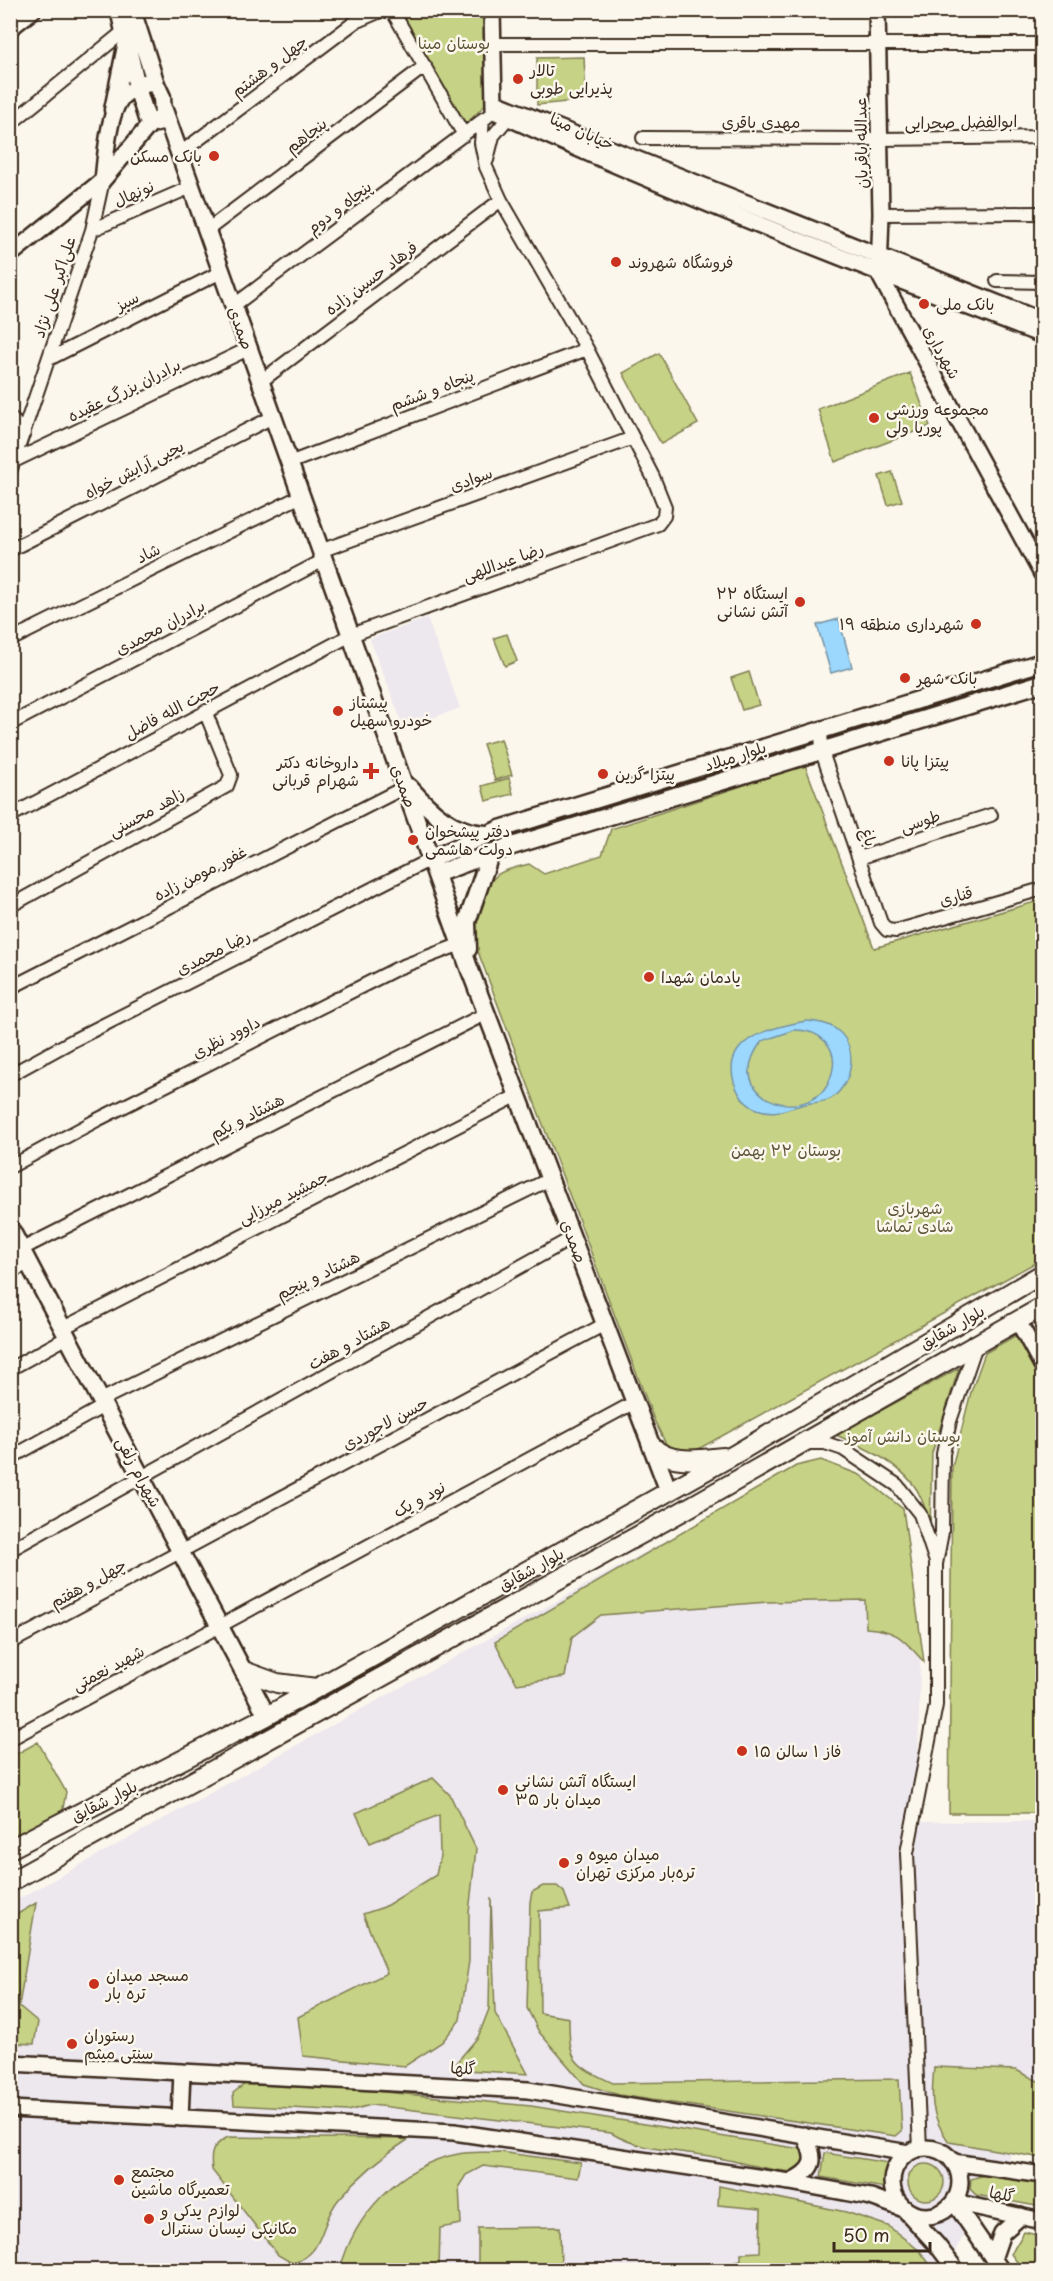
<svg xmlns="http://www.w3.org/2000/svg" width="1053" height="2281" font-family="'Playpen Sans','Playpen Sans Arabic',sans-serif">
<rect width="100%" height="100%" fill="#fbf7ec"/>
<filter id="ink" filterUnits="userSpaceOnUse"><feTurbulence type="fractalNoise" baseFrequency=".0167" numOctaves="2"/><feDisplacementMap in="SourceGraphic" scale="12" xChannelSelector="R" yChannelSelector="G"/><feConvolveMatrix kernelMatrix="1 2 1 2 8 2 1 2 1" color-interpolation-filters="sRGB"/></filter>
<g filter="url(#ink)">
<path fill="#ede7ee" d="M427 618 460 708 404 728 370 639Z
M887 1497 920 1659 917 1822 1042 1821V2154L1012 2152 944 2270H11L10 1904 723 1509Z"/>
<path fill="#c6d285" stroke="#807e52" stroke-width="1.5" d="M399 11H485L486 104 465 125Z
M584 57 586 100 537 105V58Z
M659 353 698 424 661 444 623 373Z
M910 373 930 426 835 462 818 409Z
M892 472 902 501 888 505 879 476Z
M507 634 517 661 505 666 494 638Z
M749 672 759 705 742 710 731 678Z
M501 739 512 775 495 780 483 744Z
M805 765 874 948 1042 900V1259L693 1452 668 1448 654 1420 474 941C473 917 478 892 497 875 504 869 520 867 529 864L544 874 602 855 611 829Z
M509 778 513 794 486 801 482 786Z
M1018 1334 1042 1383V1813H949L952 1467 971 1392 985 1353Z
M959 1368 932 1453 930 1528C927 1517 925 1505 920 1496 907 1466 864 1447 836 1435Z
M821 1460 860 1475 903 1509 924 1662C903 1639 898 1630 866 1628L865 1600 768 1602 601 1615 572 1637 565 1677 517 1684 495 1642 796 1466Z
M38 1742 66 1792 62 1814 11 1841V1757Z
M433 1778 450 1795 476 1849 469 1913V1961L460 2020 442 2042 405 2066 303 2056 298 2017 387 1973 363 1914 384 1907 436 1875 440 1856 439 1815 370 1843 356 1813Z
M543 1886H557L564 1892 570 1908 539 1911 540 2013 569 2018C569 2063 573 2064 613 2083L899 2079 902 2131 896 2136 619 2095 584 2084 539 2032 527 2008 530 1902 532 1892Z
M491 1898 495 2013 528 2074 451 2069 478 2037 489 2009Z
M36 1903 19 2006 38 2022 34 2044 11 2043V1918Z
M934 2067 1016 2070 1042 2083V2158L949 2142C930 2116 931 2098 934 2067Z
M245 2084 363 2090 531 2106 801 2149 807 2157 796 2172C768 2171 741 2162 714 2157 679 2150 642 2152 611 2133L371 2105 348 2111 234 2105 233 2093Z
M228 2137 409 2139C382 2156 360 2175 339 2199 319 2222 326 2254 292 2263L278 2255 212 2170C210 2153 211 2146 228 2137Z
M500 2152 581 2163 578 2178 483 2166 466 2175 459 2186 461 2224 440 2228 439 2270H340C354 2215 400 2165 458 2154 471 2151 486 2153 500 2152Z
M825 2153 889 2163 885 2188 821 2177Z
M908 2182a18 18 0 1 1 36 0a18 18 0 1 1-36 0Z
M984 2175 1042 2184V2207L976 2195 970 2189 971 2179Z
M719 2186 846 2212 888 2226 920 2251 934 2270H735V2261L741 2260V2253L760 2252 761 2209 718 2205Z
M560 2227 561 2269 478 2270V2228Z
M1024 2232 1042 2236V2270H1023L1011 2254Z"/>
<path fill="#9cd8fd" stroke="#7592a4" stroke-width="1.5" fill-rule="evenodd" d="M839 619 852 667 831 673 817 625Z
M807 1021C817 1022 828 1023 837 1030 859 1047 853 1083 832 1098 825 1103 810 1102 801 1105 785 1110 774 1115 757 1109 745 1105 738 1094 734 1082 721 1037 775 1027 807 1021ZM795 1030C820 1030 839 1047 832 1073 830 1080 827 1089 821 1093 800 1111 767 1107 753 1084 745 1069 753 1053 762 1041Z"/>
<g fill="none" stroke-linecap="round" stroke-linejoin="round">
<g stroke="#3b2a1e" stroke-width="16">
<path id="minor" d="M388 10 393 12 464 135
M492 44H1042
M10 124 128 28
M643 138 879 139 1042 137
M179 154 355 22 383 10
M487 160 493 136 508 118
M881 214 1042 213
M92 230 191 187
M206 231 425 66
M997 281 1042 282
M233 306 487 117
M49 359 221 272
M260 382 501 200
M10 417 24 433
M14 461 248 349
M289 463 587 349
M10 472 92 230 103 180
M10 550 273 417
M320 551 633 438
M10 640 301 496
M10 724 324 560
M821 729 822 752 881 923 887 930 896 931 1035 891
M10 816 351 635 658 524 664 516 665 507 653 477 587 349 501 200 486 167 481 143 483 119
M859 858 991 815
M10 906 227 786 231 775 205 711
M10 988 405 787
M10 1075 72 1041 431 859
M10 1167 97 1120 398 968 461 944
M22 1249 487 1013
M10 1272 29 1263
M63 1328 518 1095
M10 1369 68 1337
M101 1400 550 1179
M805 1443H825L843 1449 897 1485 920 1514 936 1562
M10 1458 104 1406
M10 1550 572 1238
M10 1643 605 1324
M10 1739 635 1402
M920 2149 907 1853 936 1705V1564L942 1532 943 1454 950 1421 976 1345"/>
</g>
<g stroke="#3b2a1e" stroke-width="20">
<path id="tertiary" d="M492 10 494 106
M877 10 881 214 879 274 1042 574
M10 28 33 10
M103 180C106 158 108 85 138 91
M10 255 103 180 152 122
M1042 321 498 104 494 106V111C674 193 858 265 1042 335
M1018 1321 1042 1365
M10 2063 528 2090 909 2153
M10 2109 454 2132 790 2182 871 2197 904 2209 937 2245 956 2270
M180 2118 182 2072
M892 2182a34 34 0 1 1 68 0a34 34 0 1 1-68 0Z
M953 2162 1042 2175
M790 2182C816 2169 817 2159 804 2135
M954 2202 1042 2221
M954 2202 1001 2270
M993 2259 1002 2233 1021 2216"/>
</g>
<g stroke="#3b2a1e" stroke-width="21">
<path id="secondary" d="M119 10 138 91
M132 10 156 84
M144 83 156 84 162 97 163 115 157 123 147 119 138 91Z
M113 110 126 46
M164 110 468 965 669 1492
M409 787C431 812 452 832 486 834
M431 859 500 829 1042 662
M436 874 509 847 1042 683
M468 949 467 922 490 855
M10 1228 267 1716"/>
</g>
<g stroke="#3b2a1e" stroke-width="22">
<path id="primary" d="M652 1446C669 1465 701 1459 724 1457
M244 1671 277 1683 316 1688
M10 1849 267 1716 732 1456 1042 1274
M10 1882 681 1512 1042 1307"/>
</g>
<use href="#minor" stroke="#fbf7ec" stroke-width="12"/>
<use href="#tertiary" stroke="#fbf7ec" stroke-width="15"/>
<use href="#secondary" stroke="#fbf7ec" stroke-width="16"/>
<use href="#primary" stroke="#fbf7ec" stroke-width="18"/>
</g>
</g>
<g fill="#c8321e" stroke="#fbf7ec" stroke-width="2">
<circle cx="518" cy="79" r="6"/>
<circle cx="214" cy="156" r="6"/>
<circle cx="616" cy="262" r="6"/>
<circle cx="924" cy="304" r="6"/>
<circle cx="874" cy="418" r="6"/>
<circle cx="800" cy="602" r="6"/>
<circle cx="976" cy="624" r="6"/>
<circle cx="905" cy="678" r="6"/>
<circle cx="338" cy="711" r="6"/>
<circle cx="889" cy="761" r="6"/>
<path d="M368 762h6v6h6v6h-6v6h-6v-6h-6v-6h6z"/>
<circle cx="603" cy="774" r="6"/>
<circle cx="413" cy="840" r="6"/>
<circle cx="649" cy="977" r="6"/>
<circle cx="742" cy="1751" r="6"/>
<circle cx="503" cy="1790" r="6"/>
<circle cx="564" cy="1863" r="6"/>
<circle cx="94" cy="1984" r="6"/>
<circle cx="72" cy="2044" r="6"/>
<circle cx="119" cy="2180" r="6"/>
<circle cx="149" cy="2219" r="6"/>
</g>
<g text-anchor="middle" stroke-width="5" stroke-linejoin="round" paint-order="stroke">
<g font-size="16" fill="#5e5438" stroke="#fbf7ec">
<text x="454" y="49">بوستان مینا</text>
<text x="786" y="1156">بوستان ۲۲ بهمن</text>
<text x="915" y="1214">شهربازی<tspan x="915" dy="18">شادی تماشا</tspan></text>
<text x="903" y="1442">بوستان دانش آموز</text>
</g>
<g font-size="16" fill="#3b2a1e" stroke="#fbf7ec">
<text transform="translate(269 66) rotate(-37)" y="6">چهل و هشتم</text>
<text x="761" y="128">مهدی باقری</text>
<text transform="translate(961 122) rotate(-1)" y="6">ابوالفضل صحرایی</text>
<text transform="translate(582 131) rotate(24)" y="6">خیابان مینا</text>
<text transform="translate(306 135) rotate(-37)" y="6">پنجاهم</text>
<text transform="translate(861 143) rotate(-91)" y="6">عبدالله باقریان</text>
<text transform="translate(134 193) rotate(-24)" y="6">نونهال</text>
<text transform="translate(339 207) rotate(-37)" y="6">پنجاه و دوم</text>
<text transform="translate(371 278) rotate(-37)" y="6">فرهاد حسین زاده</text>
<text transform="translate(54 287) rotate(-72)" y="6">علی‌اکبر علی نژاد</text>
<text transform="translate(127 301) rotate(-27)" y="6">سبز</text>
<text transform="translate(241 328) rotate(70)" y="6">صمدی</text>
<text transform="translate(942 352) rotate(61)" y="6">شهرداری</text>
<text transform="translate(124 390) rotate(-26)" y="6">برادران بزرگ عقیده</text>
<text transform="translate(432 390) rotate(-21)" y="6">پنجاه و ششم</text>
<text transform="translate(134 469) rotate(-27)" y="6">یحیی آرایش خواه</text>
<text transform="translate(471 479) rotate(-20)" y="6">سوادی</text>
<text transform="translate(148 553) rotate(-26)" y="6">شاد</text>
<text transform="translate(503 562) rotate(-20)" y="6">رضا عبداللهی</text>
<text transform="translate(160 627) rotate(-28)" y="6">برادران محمدی</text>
<text transform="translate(172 710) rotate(-28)" y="6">حجت الله فاضل</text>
<text transform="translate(735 756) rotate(-18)" y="6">بلوار میلاد</text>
<text transform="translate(404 786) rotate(70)" y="6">صمدی</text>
<text transform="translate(146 812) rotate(-29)" y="6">زاهد محسنی</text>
<text transform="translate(920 821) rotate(-18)" y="6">طوسی</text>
<text transform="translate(869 837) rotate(71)" y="6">باغ</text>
<text transform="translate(200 873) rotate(-27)" y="6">غفور مومن زاده</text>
<text transform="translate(956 896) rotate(-16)" y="6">قناری</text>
<text transform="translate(213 952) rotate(-27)" y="6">رضا محمدی</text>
<text transform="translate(226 1037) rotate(-27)" y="6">داوود نظری</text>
<text transform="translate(247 1116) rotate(-27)" y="6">هشتاد و یکم</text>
<text transform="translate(283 1197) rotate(-27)" y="6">جمشید میرزایی</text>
<text transform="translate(574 1241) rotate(69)" y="6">صمدی</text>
<text transform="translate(318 1275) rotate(-26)" y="6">هشتاد و پنجم</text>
<text transform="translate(952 1327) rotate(-30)" y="6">بلوار شقایق</text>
<text transform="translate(349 1343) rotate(-29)" y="6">هشتاد و هفت</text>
<text transform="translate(385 1423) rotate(-28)" y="6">حسن لاجوردی</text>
<text transform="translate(139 1472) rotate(62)" y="6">شهرام زلفی</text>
<text transform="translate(419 1499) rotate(-29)" y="6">نود و یک</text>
<text transform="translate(531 1569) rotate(-29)" y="6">بلوار شقایق</text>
<text transform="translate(88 1583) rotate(-29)" y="6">چهل و هفتم</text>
<text transform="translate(108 1668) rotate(-28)" y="6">شهید نعمتی</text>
<text transform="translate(104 1801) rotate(-27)" y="6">بلوار شقایق</text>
<text transform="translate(463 2068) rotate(3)" y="6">گلها</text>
<text transform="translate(1002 2194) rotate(12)" y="6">گلها</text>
</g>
<g font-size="16" fill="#3b2a1e" stroke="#fbf7ec" text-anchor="start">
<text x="530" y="76">تالار<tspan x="530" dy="18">پذیرایی طوبی</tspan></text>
<text x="202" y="162" text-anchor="end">بانک مسکن</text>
<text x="628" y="268">فروشگاه شهروند</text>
<text x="936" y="310">بانک ملی</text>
<text x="886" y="415">مجموعه ورزشی<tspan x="886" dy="18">پوریا ولی</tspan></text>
<text x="788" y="599" text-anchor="end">ایستگاه ۲۲<tspan x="788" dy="18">آتش نشانی</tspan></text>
<text x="964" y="630" text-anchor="end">شهرداری منطقه ۱۹</text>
<text x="917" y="684">بانک شهر</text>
<text x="350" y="708">پیشتاز<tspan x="350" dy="18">خودرو سهیل</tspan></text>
<text x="901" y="767">پیتزا پانا</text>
<text x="359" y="768" text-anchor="end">داروخانه دکتر<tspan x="359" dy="18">شهرام قربانی</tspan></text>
<text x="615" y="780">پیتزا گرین</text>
<text x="425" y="837">دفتر پیشخوان<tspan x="425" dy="18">دولت هاشمی</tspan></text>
<text x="661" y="983">یادمان شهدا</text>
<text x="754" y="1757">فاز ۱ سالن ۱۵</text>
<text x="515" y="1787">ایستگاه آتش نشانی<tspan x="515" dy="18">۳۵ میدان بار</tspan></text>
<text x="576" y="1860">میدان میوه و<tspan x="576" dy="18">تره‌بار مرکزی تهران</tspan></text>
<text x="106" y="1981">مسجد میدان<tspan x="106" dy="18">تره بار</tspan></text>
<text x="84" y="2041">رستوران<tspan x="84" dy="18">سنتی میثم</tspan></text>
<text x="131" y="2177">مجتمع<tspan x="131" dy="18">تعمیرگاه ماشین</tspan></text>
<text x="161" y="2216">لوازم یدکی و<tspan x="161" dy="18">مکانیکی نیسان سنترال</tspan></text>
</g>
</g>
<rect width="1053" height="2281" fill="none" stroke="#fbf7ec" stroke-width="36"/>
<rect x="18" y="18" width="1017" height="2245" fill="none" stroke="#3b2a1e" stroke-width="2" filter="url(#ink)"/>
<path d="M834 2242v9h96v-9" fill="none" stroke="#3b2a1e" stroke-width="3"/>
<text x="843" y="2242" font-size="18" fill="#3b2a1e" stroke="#fbf7ec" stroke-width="4.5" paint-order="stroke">50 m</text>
</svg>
